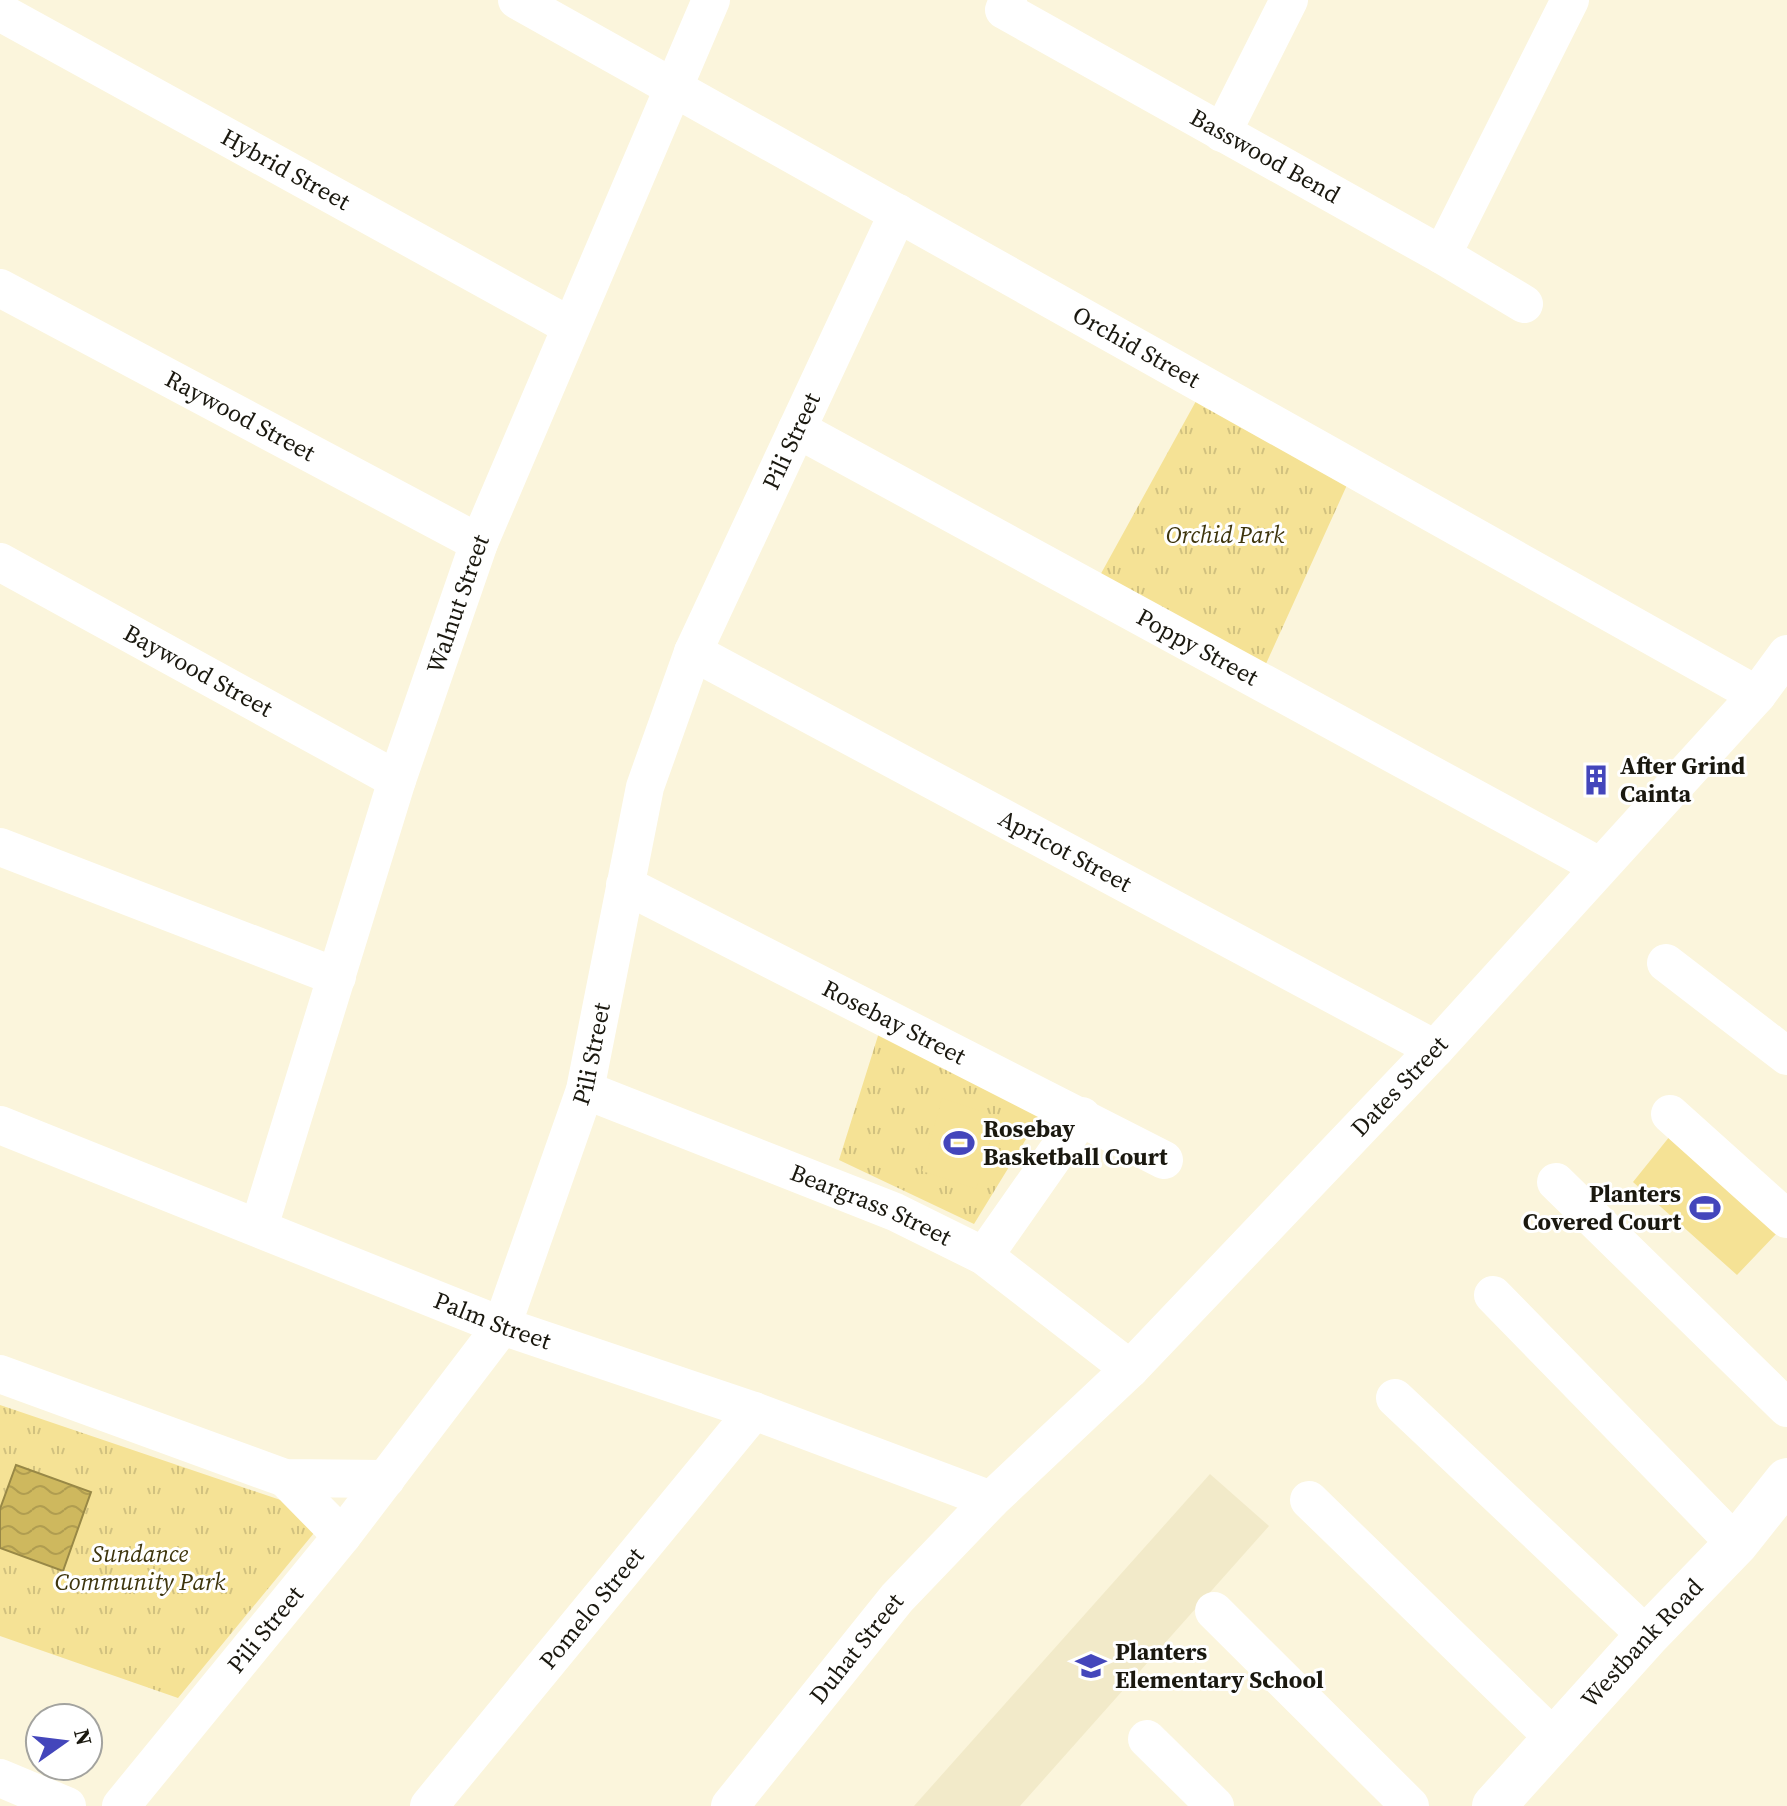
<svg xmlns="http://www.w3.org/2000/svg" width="1787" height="1806" font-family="'Source Serif 4',serif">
<defs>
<pattern id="park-tufts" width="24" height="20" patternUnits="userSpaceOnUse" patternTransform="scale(2)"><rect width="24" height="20" fill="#f5e295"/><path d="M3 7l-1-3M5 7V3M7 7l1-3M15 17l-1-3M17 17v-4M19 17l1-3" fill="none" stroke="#d1c17f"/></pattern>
<pattern id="water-waves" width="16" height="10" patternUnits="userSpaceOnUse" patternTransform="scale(2)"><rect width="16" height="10" fill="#ceb85e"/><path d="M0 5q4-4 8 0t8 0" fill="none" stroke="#b09d50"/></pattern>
</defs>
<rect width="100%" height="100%" fill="#fbf5dc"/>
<path fill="#f2eac9" d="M1210 1474 1269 1526 1020 1806H914Z"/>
<path fill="url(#park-tufts)" d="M1201 392 1347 485 1265 666 1098 579Z
M882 1023 1047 1105 974 1224 839 1160Z
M0 1405 328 1516 178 1698 0 1636Z"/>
<path fill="#f5e295" d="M942 1098 996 1116 976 1189 922 1171Z
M1670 1136 1777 1233 1737 1275 1633 1182Z"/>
<path fill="url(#water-waves)" stroke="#988846" stroke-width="2" d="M16 1465 91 1492 63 1571 0 1548V1509Z"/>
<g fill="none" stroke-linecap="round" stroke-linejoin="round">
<g stroke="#fff" stroke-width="38">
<path id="s1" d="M517 0 1757 695"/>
<path id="s2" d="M1008 0 1004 10 1442 255 1524 304"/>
<path id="s3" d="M0 12 570 326"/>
<path d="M1222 133 1289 0"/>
<path d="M1442 255 1570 0"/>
<path id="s4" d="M0 288 479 543"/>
<path id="s5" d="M797 429 1599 866"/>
<path id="s6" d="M0 562 397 780"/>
<path id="s7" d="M693 652 1435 1049"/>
<path d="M0 847 337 977"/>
<path id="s8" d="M625 885 1164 1160"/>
<path d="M1666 963 1787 1056"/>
<path id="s9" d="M585 1090 895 1212 984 1256 1130 1369"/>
<path d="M1670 1114 1787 1219"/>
<path id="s10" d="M0 1125 502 1326 754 1411 991 1500"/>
<path d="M1556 1182 1787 1408"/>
<path id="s11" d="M259 1227 397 780 479 543 711 0"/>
<path d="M984 1256 1082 1116"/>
<path d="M1493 1295 1736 1544"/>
<path d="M0 1374 285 1478 386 1479"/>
<path d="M1395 1398 1647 1636"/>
<path d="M285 1478 342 1536"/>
<path d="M1309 1500 1555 1739"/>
<path d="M1214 1611 1410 1806"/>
<path d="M1147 1739 1215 1806"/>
<path d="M0 1778 67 1806"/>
<path id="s12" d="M121 1806 342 1536 502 1326 585 1090 645 787 693 652 898 213"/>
<path id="s13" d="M429 1806 754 1411"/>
<path id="s14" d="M730 1806 897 1598 991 1500 1130 1369 1435 1049 1757 695 1787 654"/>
</g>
<path stroke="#fff" stroke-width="44" id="s15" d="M1494 1806 1647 1636 1736 1544 1787 1480"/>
</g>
<defs>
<g id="building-bare" transform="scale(2.4)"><path d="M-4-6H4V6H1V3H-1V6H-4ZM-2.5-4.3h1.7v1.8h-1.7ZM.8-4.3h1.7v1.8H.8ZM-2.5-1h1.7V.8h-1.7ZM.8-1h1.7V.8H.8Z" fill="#4446bb" stroke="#fff" stroke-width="2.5" paint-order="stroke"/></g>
<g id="stadium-bare" transform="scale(2.4)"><path d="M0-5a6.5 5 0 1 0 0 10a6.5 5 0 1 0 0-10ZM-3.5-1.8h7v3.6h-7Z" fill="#4446bb" stroke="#fff" stroke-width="2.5" paint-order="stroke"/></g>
<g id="school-bare" transform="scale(2.4)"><path d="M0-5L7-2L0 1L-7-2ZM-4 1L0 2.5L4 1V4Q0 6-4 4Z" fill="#4446bb" stroke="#fff" stroke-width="2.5" paint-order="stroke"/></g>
</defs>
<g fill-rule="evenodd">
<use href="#building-bare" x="1596" y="780"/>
<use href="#stadium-bare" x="959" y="1143"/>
<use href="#stadium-bare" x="1705" y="1208"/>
<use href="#school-bare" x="1091" y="1666"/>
</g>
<g text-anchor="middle" stroke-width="6" stroke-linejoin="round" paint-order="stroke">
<g font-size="24" fill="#1a180f" stroke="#fff">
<text dy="8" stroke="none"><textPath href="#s2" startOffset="310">Basswood Bend</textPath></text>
<text dy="8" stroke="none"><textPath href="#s3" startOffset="326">Hybrid Street</textPath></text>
<text dy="8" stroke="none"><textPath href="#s1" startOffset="710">Orchid Street</textPath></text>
<text dy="8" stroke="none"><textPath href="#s4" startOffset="272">Raywood Street</textPath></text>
<text dy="8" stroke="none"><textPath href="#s12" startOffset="1548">Pili Street</textPath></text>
<text dy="8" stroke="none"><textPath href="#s11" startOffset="654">Walnut Street</textPath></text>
<text dy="8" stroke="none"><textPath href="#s5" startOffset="456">Poppy Street</textPath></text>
<text dy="8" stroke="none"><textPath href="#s6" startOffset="226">Baywood Street</textPath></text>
<text dy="8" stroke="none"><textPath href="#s7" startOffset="422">Apricot Street</textPath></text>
<text dy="8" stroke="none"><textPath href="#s8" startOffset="302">Rosebay Street</textPath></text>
<text dy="8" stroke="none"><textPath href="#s12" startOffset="900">Pili Street</textPath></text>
<text dy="8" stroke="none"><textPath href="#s14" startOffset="984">Dates Street</textPath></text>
<text dy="8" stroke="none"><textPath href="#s9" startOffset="308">Beargrass Street</textPath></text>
<text dy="8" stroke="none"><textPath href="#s10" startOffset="530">Palm Street</textPath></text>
<text dy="8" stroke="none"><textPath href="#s13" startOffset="256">Pomelo Street</textPath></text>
<text dy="8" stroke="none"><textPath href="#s12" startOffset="228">Pili Street</textPath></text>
<text dy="8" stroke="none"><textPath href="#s15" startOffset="220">Westbank Road</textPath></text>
<text dy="8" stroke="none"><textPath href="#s14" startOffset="202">Duhat Street</textPath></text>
</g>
<g font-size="24" font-style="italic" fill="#3e350d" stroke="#fff">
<text x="1225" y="543">Orchid Park</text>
<text x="140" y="1562">Sundance<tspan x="140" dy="28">Community Park</tspan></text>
</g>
<g font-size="24" font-weight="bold" fill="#1a180f" stroke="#fff" text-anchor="start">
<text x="1620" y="774">After Grind<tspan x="1620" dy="28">Cainta</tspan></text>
<text x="983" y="1137">Rosebay<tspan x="983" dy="28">Basketball Court</tspan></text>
<text x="1681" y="1202" text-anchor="end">Planters<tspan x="1681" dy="28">Covered Court</tspan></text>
<text x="1115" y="1660">Planters<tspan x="1115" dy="28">Elementary School</tspan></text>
</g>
</g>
<g transform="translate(64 1742) rotate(76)"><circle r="38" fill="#ffffff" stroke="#a3a39f" stroke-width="2"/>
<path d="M0-6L14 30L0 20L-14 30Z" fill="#4446bb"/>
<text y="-12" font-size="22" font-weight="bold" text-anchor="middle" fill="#1a180f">N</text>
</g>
</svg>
